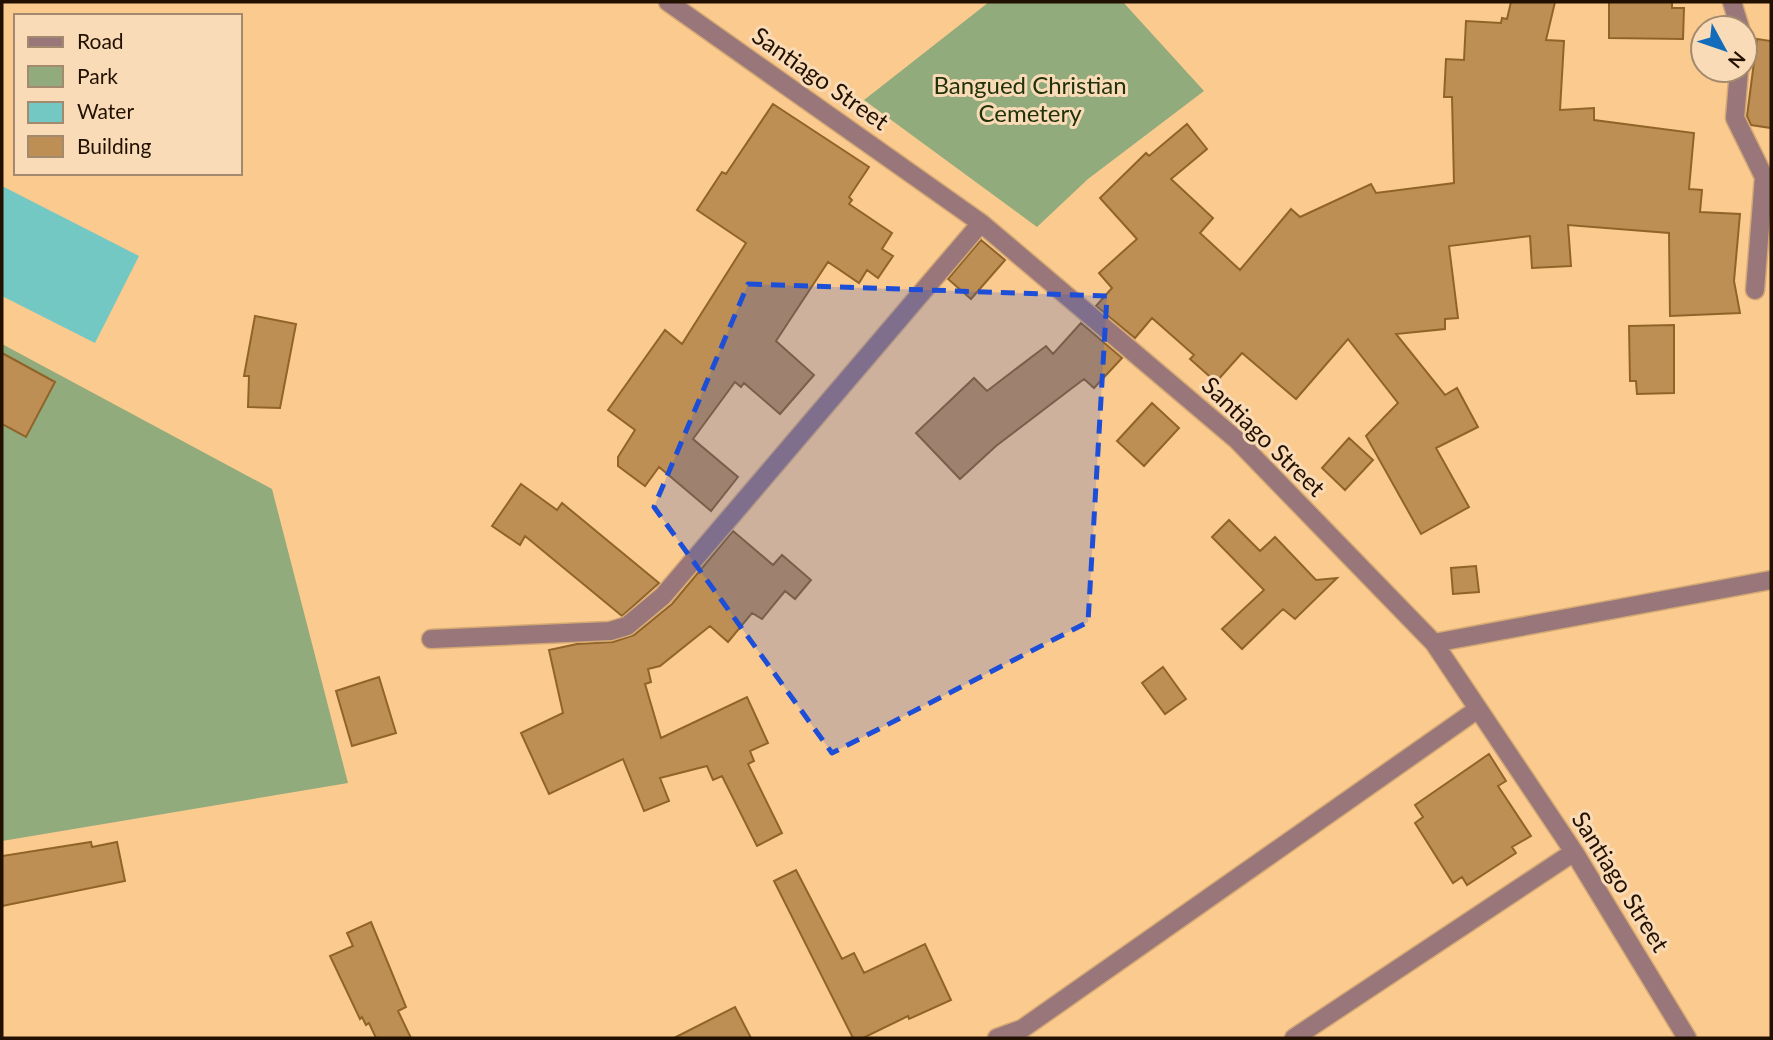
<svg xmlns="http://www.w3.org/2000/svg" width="1773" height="1040" font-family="Lato,sans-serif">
<rect width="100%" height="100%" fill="#fbca8e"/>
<path fill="#91ab7c" d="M989 2H1123L1204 91 1088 179 1037 227 864 100Z
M2 344 272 489 348 783 2 841Z"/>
<path fill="#73c8c3" d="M2 186 139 256 95 343 2 296Z"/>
<path fill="#be8f55" stroke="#906429" stroke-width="2" d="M1511 2H1555L1546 40 1564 41 1560 110 1594 108V120L1694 133 1689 189 1702 190 1700 212 1740 214 1734 281 1740 313 1670 316 1669 233 1568 225 1571 266 1532 268 1530 236 1449 246 1458 318 1445 319V329L1396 334 1445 395 1457 388 1478 427 1436 448 1469 507 1421 534 1366 436 1398 403 1348 339 1296 399 1242 353 1216 382 1190 359 1194 355 1152 318 1135 338 1096 306 1112 288 1099 273 1137 239 1100 198 1146 153 1149 156 1187 124 1207 149 1171 179 1213 218 1200 233 1240 270 1291 209 1300 217 1371 184 1376 193 1454 183 1452 97H1444L1446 59 1464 60 1466 21 1501 23 1502 18 1507 19Z
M1609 2H1672V8H1684L1683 39 1609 38Z
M1757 39 1771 41V128L1751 125 1747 116Z
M773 104 869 167 849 197 852 200 849 204 892 233 882 249 893 256 878 278 867 270 859 283 828 262 776 341 814 375 780 414 744 383 741 387 735 382 693 439 738 477 711 511 659 467 645 486 618 466V457L635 430 608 410 665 330 682 344 746 243 697 210 722 172 726 174Z
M981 240 1005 260 971 299 948 279Z
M255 316 296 324 280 408 248 407 249 376H244Z
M1081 323 1122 358 1094 388 1084 379 996 446 960 479 916 433 974 378 987 391 1046 346 1053 354Z
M1674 325V393L1637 394 1636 381H1630L1629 326Z
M2 353 55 382 26 437 2 424Z
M1152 403 1179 428 1144 466 1117 441Z
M1349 438 1373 460 1345 490 1322 468Z
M521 484 557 510 562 503 659 583 622 616 525 536 520 545 492 526Z
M1229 520 1260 551 1275 537 1316 580 1337 578 1295 619 1283 609 1242 649 1222 629 1264 590 1212 537Z
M733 531 773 565 782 555 811 580 795 599 785 591 762 619 752 613 728 642 710 626 660 666 648 669 651 682 645 684 661 738 747 697 768 743 750 751 754 761 748 764 782 833 757 846 722 776 713 780 707 766 660 778 669 801 644 811 623 759 549 794 521 733 563 713 549 650 577 644 613 642 634 635 672 604Z
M1476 566 1479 592 1453 594 1451 568Z
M1163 667 1186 699 1165 714 1142 683Z
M379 677 396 733 352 746 336 691Z
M1489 754 1506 781 1498 786 1531 836 1512 847 1516 853 1467 885 1462 877 1453 883 1415 823 1423 817 1415 805Z
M91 842 92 847 117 842 125 881 2 906V856Z
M796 870 842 959 854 953 864 973 925 944 951 1000 909 1019 908 1016 863 1038H853L774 881Z
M371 922 406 1007 398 1011 411 1038H376L369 1023 366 1025 362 1017 360 1019 330 956 353 946 347 933Z
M735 1007 751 1038H674Z"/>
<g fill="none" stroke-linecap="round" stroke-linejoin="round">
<g stroke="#d4a974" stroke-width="21">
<path id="minor" d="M668 2 981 223 1237 440 1434 643 1574 852 1687 1038
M1732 2 1740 28
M1739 70 1735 118 1764 177 1755 290
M431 639 610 631 627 626 663 596 981 223
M1434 643 1771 580
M997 1038 1022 1029 1478 709
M1294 1038 1574 852"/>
</g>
<use href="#minor" stroke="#98767a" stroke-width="18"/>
</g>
<path fill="#1d4ed8" fill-opacity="0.2" stroke="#1d4ed8" stroke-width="5" stroke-dasharray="14 9" stroke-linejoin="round" d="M748 284 1107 296 1088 622 832 753 654 507Z"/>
<g text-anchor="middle" stroke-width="6" stroke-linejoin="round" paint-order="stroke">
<g font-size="24" fill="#210" stroke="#f9dbb8">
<text transform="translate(820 79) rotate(35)" y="8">Santiago Street</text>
<text transform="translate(1263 437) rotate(44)" y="8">Santiago Street</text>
<text transform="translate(1620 882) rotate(58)" y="8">Santiago Street</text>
</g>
<g font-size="24" fill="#1f3209" stroke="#f9dbb8">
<text x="1030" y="94">Bangued Christian<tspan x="1030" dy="28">Cemetery</tspan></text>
</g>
</g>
<rect width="1773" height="1040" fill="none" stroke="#221100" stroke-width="7"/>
<rect x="14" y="14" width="228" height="161" fill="#f9dbb8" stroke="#a38a6e" stroke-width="2"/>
<rect x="28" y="37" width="35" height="10" fill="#98767a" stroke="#a38a6e" stroke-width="2"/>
<text x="77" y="49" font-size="21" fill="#221100">Road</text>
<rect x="28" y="66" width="35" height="21" fill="#91ab7c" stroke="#a38a6e" stroke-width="2"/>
<text x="77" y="84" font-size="21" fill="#221100">Park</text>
<rect x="28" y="102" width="35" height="21" fill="#73c8c3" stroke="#a38a6e" stroke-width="2"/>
<text x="77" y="119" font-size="21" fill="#221100">Water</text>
<rect x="28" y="136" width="35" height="21" fill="#be8f55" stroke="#a38a6e" stroke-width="2"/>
<text x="77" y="154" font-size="21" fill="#221100">Building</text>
<g transform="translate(1724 49) rotate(130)"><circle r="33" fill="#f9dbb8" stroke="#a38a6e" stroke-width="2"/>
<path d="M0-5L12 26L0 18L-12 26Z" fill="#126cb9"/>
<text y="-10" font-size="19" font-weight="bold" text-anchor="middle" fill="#221100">N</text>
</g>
</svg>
